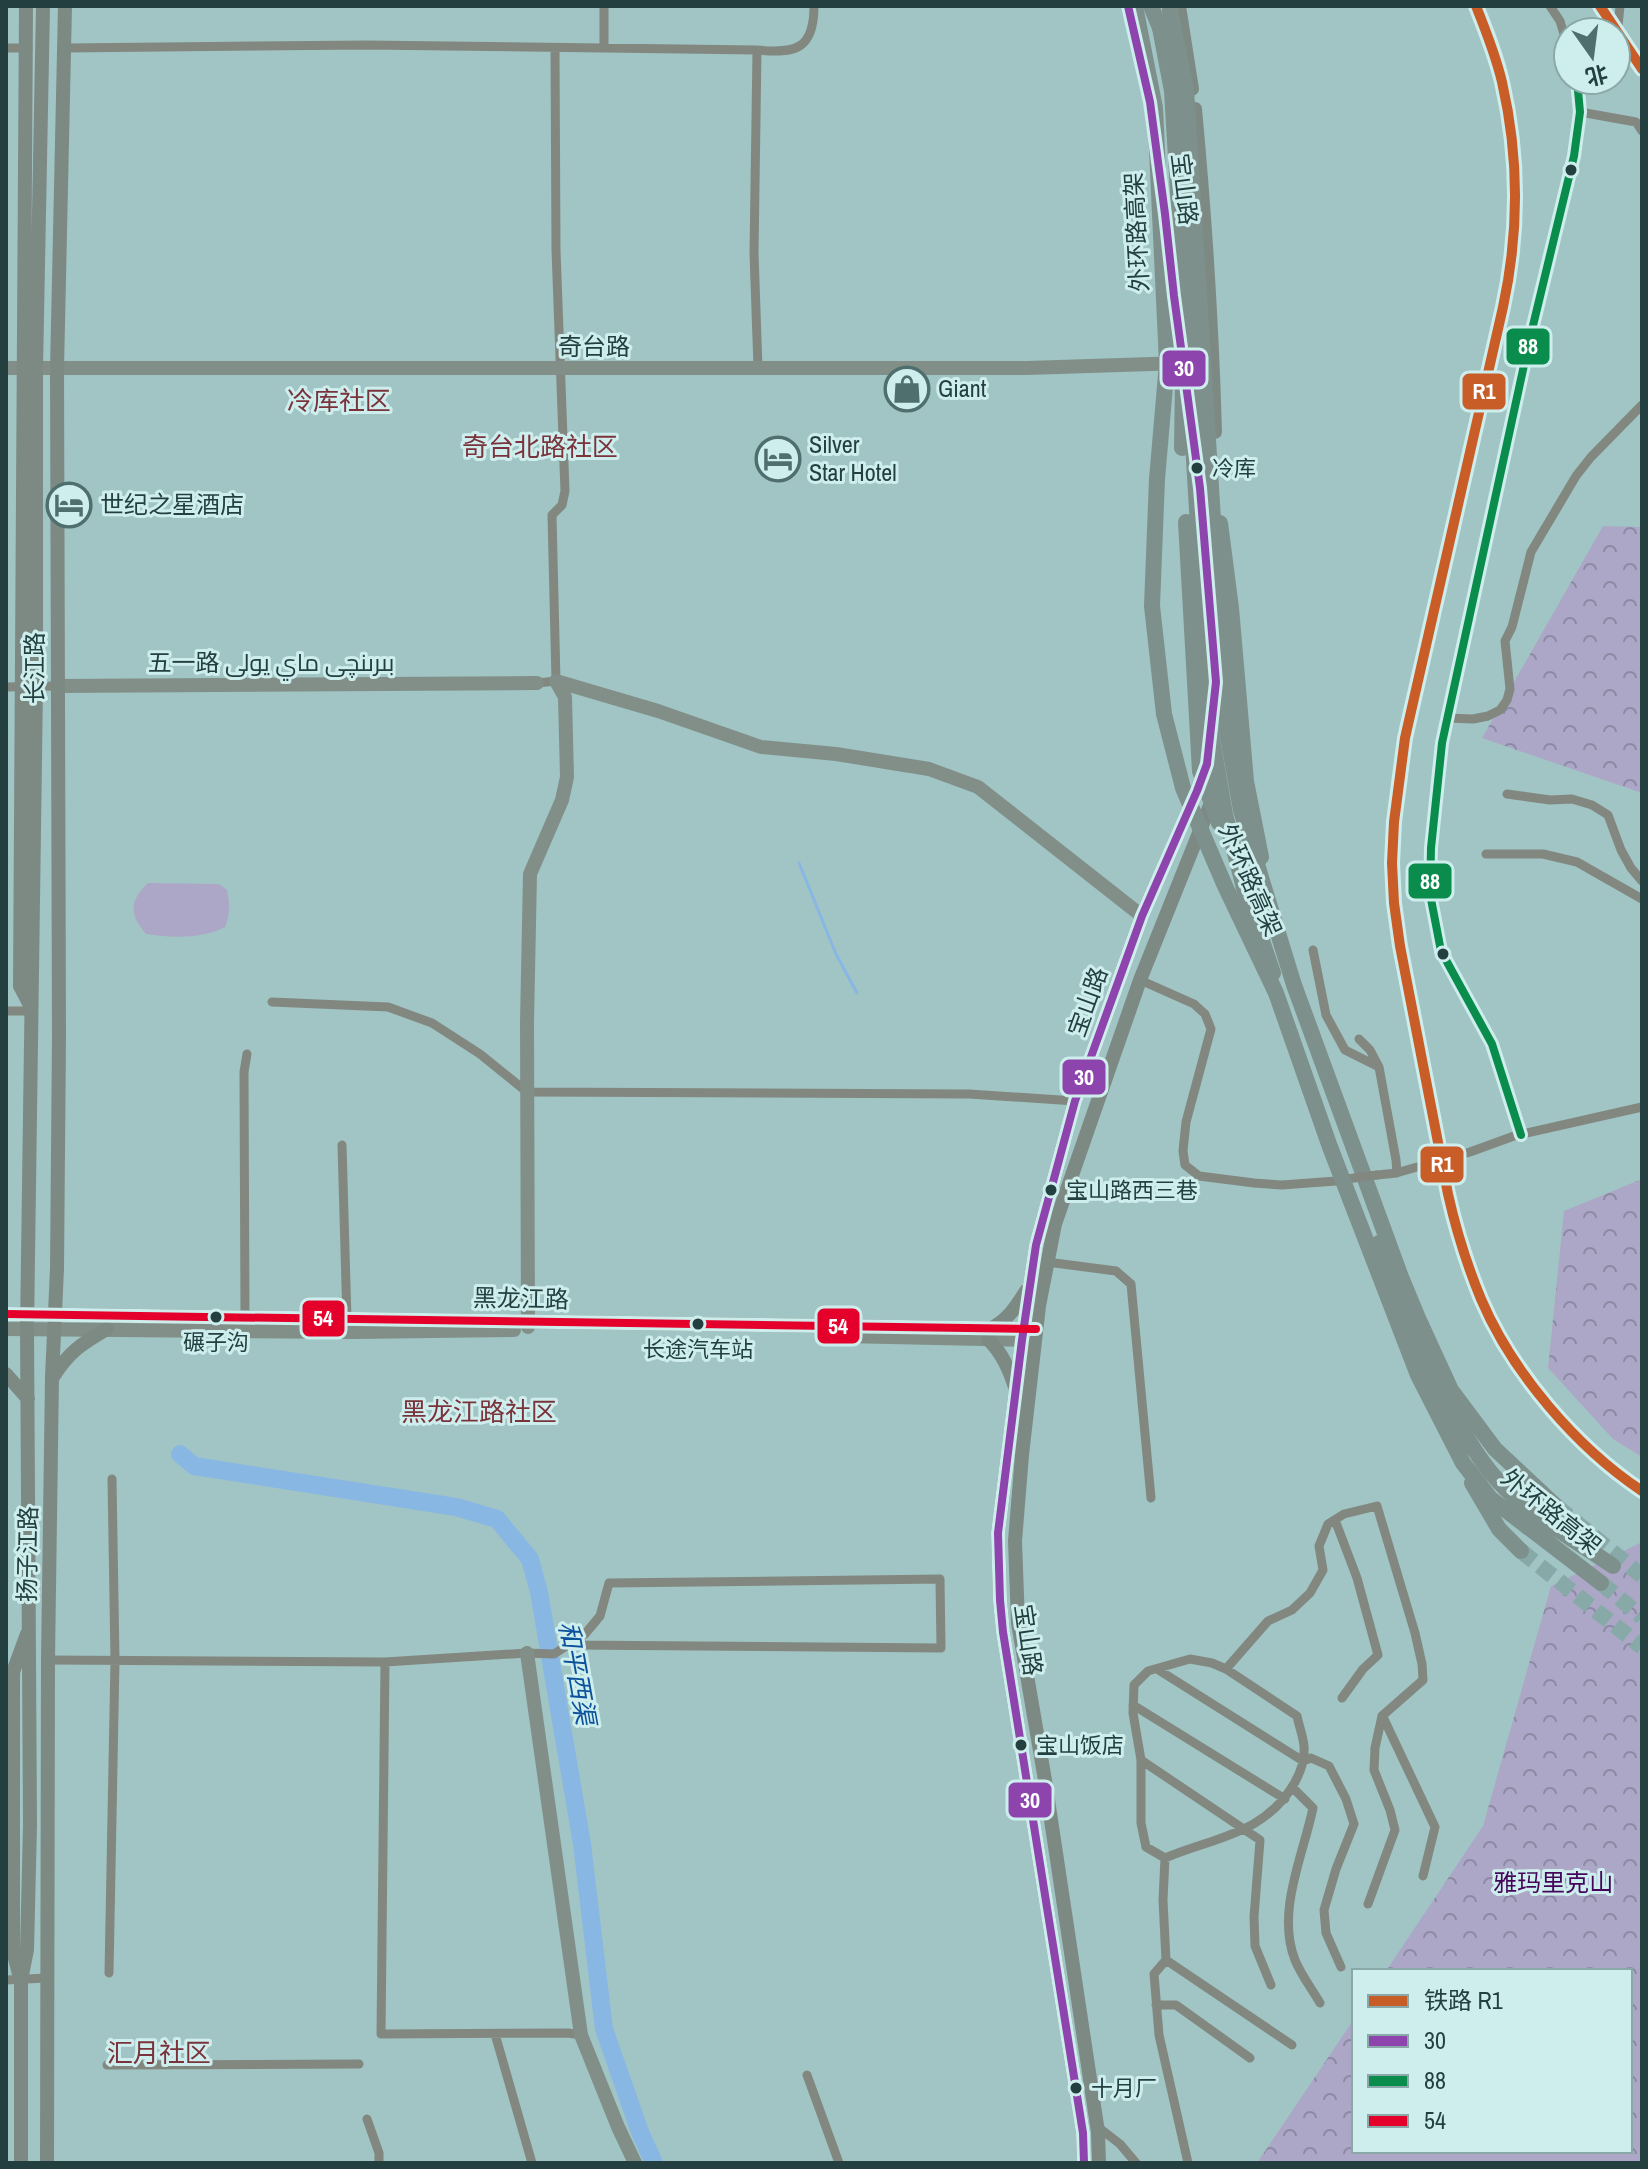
<svg xmlns="http://www.w3.org/2000/svg" width="1648" height="2169" font-family="'Archivo Narrow',Cairo,'Noto Sans SC',sans-serif">
<defs>
<pattern id="forest-crowns" width="20" height="18" patternUnits="userSpaceOnUse" patternTransform="scale(2)"><rect width="20" height="18" fill="#ada7c7"/><path d="M2 6a3 3 0 1 1 6 0M12 15a3 3 0 1 1 6 0" fill="none" stroke="#8c89a3"/></pattern>
</defs>
<rect width="100%" height="100%" fill="#a0c5c4"/>
<path fill="url(#forest-crowns)" d="M1603 526 1642 527V793L1482 738Z
M1642 1179V1457L1613 1439 1548 1368 1564 1211Z
M1642 1542V2163H1257L1354 2019V2151H1630V1971H1386L1483 1826 1551 1586Z"/>
<path fill="#ada7c7" d="M148 883 219 884 227 890C230 904 230 914 225 927 202 939 172 938 146 934 129 914 129 901 148 883Z"/>
<g fill="none" stroke-linecap="round" stroke-linejoin="round">
<path stroke="#89b7e4" stroke-width="3" d="M799 863 836 954 857 993"/>
<path stroke="#89b7e4" stroke-width="18" d="M180 1454 194 1466 456 1507 497 1519 530 1559 539 1592 582 1844 604 2029 640 2132 654 2163"/>
<path stroke="#87aaa9" stroke-width="16" stroke-dasharray="16 8" stroke-linecap="butt" d="M1556 1506 1642 1576
M1521 1551 1642 1647
M1601 1583 1642 1617"/>
<path stroke="#828880" stroke-width="9" d="M604 6V48
M1550 6 1560 21 1568 47
M1616 46 1620 6
M6 48H28
M65 48 367 45 757 50C796 54 814 49 814 6
M757 50 754 253 758 368
M1580 112 1636 122 1642 131
M537 683 556 681 552 515 562 505 565 491 556 250 555 49
M6 687 57 686
M1447 718 1473 719 1488 716 1500 710 1507 700 1510 689 1505 641 1512 627 1531 552 1576 476 1591 457 1642 405
M1507 794 1550 800 1572 799 1592 805 1608 815 1621 850 1631 868 1642 881
M1486 854H1543L1577 862 1642 899
M1313 950 1326 1015 1345 1050 1379 1067
M1140 980 1194 1004 1205 1014 1211 1029 1186 1122 1183 1151 1185 1165 1199 1176 1254 1183 1282 1185 1336 1181
M272 1002 388 1007 432 1023 480 1054 527 1092 969 1094 1075 1101
M6 1011H33
M1359 1039 1370 1050 1379 1067 1396 1160 1397 1173 1377 1175
M1521 1135 1492 1044 1441 951 1430 894 1431 848 1442 743 1529 342 1574 156 1580 112 1577 80
M342 1145 347 1320
M1396 1173 1470 1152 1514 1136 1642 1107
M1047 1262 1116 1271 1131 1284 1151 1498
M245 1319 244 1072 247 1054
M1335 1520 1357 1578 1378 1655 1363 1669 1342 1698
M1190 1659 1212 1663 1226 1669 1297 1716C1299 1726 1303 1736 1304 1746 1305 1759 1301 1771 1295 1782 1266 1834 1215 1837 1165 1858L1146 1847 1141 1823V1760L1133 1713 1134 1685 1148 1671Z
M48 1660 385 1662 527 1653 554 1654 585 1634 600 1616 609 1583 940 1579 941 1648 570 1645
M385 1662 381 2034 568 2033 581 2035
M1157 1669 1303 1761 1311 1758 1329 1766 1346 1799 1354 1824 1336 1869 1324 1910 1326 1933 1341 1967
M1226 1669 1268 1621 1292 1610 1310 1593 1323 1570 1319 1546 1328 1524 1344 1514 1377 1506 1415 1633 1422 1664 1423 1680 1382 1716 1375 1748 1374 1770 1390 1810 1395 1830 1368 1904
M1133 1705 1285 1799
M1383 1717 1435 1827 1423 1876
M1141 1760 1260 1840 1254 1917 1255 1946 1271 1985
M1292 1787 1313 1808C1303 1856 1276 1912 1295 1960 1301 1975 1312 1989 1320 2003
M1165 1858 1163 1900 1166 1960 1154 1974 1159 2035 1188 2163
M1166 1960 1292 2045
M109 1973 115 1660 112 1479
M6 1980 47 1978
M1156 2005H1176L1250 2058
M495 2034 532 2163
M107 2065 359 2064
M807 2075 839 2163
M367 2119 379 2153V2163
M1098 2127 1120 2144 1136 2163"/>
<path stroke="#828f88" stroke-width="14" d="M6 368H1027L1183 363
M556 681 658 711 761 747 836 754 929 769 978 787 1142 916
M57 686 537 683
M6 1314 1036 1329
M528 1327 527 1023 530 874 562 800 567 777 565 697 556 681
M6 1329 355 1332 514 1330
M842 1336 1033 1340
M527 1653 581 2035 618 2127 635 2163"/>
<path stroke="#7d8a84" stroke-width="14" d="M26 6 20 986 31 1007
M1179 6 1192 89
M1195 109C1205 217 1212 324 1215 432
M1168 243 1180 345
M990 1329C1008 1320 1016 1307 1026 1291
M988 1339C1002 1353 1009 1369 1015 1387
M6 1374 28 1399
M53 1377C69 1352 81 1344 107 1329
M19 1974 13 1951V1672L27 1634
M21 2163V1980L27 1950 30 1825 27 1329 36 687V369L43 6
M47 2163 48 1660 52 1377 57 1269 59 1036 57 369 65 6
M1084 2163 1083 2133 1003 1632 1000 1600 998 1533 1022 1340 1036 1245 1075 1101 1142 916 1197 791 1204 771
M1099 2163 1098 2132 1045 1780 1018 1623 1015 1541 1022 1455 1039 1306 1055 1224 1140 980 1213 798"/>
<path stroke="#7e908c" stroke-width="16" d="M1151 6 1160 28
M1182 448 1183 377
M1220 523 1231 608 1246 781 1261 857
M1262 881 1294 985 1401 1277 1418 1318 1451 1390 1495 1449 1556 1506
M1244 888 1273 973
M1472 1483 1499 1529 1521 1551"/>
<path stroke="#828880" stroke-width="9" d="M1339 1180 1377 1175"/>
<path stroke="#7e908c" stroke-width="16" d="M1135 6 1155 108 1167 363 1157 479 1152 606 1164 714 1183 788 1225 886 1276 993 1330 1147 1418 1375 1463 1463 1490 1498 1601 1583
M1170 10 1186 89 1226 726 1241 810 1262 881
M1160 28 1172 91 1210 728 1225 814 1244 888
M1186 522 1200 771 1219 823
M1379 1243C1405 1309 1429 1377 1467 1438 1476 1453 1487 1469 1499 1482 1531 1516 1575 1540 1613 1566"/>
<g stroke="#ceeeed" stroke-width="14">
<path id="bus-1" d="M1084 2163 1083 2133 1003 1632 1000 1600 998 1533 1022 1340 1036 1245 1075 1101 1142 916 1197 791 1207 764 1216 682 1200 488 1174 296 1165 214 1150 102 1128 6"/>
</g>
<g stroke="#ceeeed" stroke-width="14">
<path id="bus-2" d="M1521 1135 1492 1044 1441 951 1430 894 1431 848 1442 743 1529 342 1574 156 1580 112 1577 80"/>
</g>
<g stroke="#ceeeed" stroke-width="14">
<path id="bus-3" d="M6 1314 1036 1329"/>
</g>
<use href="#bus-1" stroke="#8e44ad" stroke-width="8"/>
<use href="#bus-2" stroke="#098c4c" stroke-width="8"/>
<use href="#bus-3" stroke="#e4002b" stroke-width="8"/>
<g stroke="#ceeeed" stroke-width="16">
<path id="rail-1" d="M1476 6C1486 31 1496 56 1502 82 1519 156 1519 233 1503 307L1405 738 1394 822 1392 863 1394 903 1400 946 1448 1194C1456 1230 1467 1265 1481 1299 1512 1372 1576 1447 1642 1491
M1600 6 1642 69"/>
</g>
<use href="#rail-1" stroke="#c95d28" stroke-width="10"/>
</g>
<defs>
<g id="shop-ring" transform="scale(2.3)"><circle r="9.5" fill="#ceeeed" stroke="#4f6e6e" stroke-width="1.5"/><path d="M-5-2.5h2.3a2.7 3.5 0 0 1 5.4 0H5L5.5 6h-11ZM-1.5-2.5h3a1.5 2.3 0 0 0-3 0Z" fill="#4f6e6e"/></g>
<g id="hotel-ring" transform="scale(2.3)"><circle r="9.5" fill="#ceeeed" stroke="#4f6e6e" stroke-width="1.5"/><path d="M-6-4.5h1.5V1H6V5H4.5V3h-9V5H-6ZM-4 0a1.8 1.8 0 1 1 3.6 0ZM.5 0V-2.5h3Q6-2.5 6 0Z" fill="#4f6e6e"/></g>
</defs>
<g fill-rule="evenodd">
<use href="#shop-ring" x="907" y="389"/>
<use href="#hotel-ring" x="778" y="459"/>
<use href="#hotel-ring" x="69" y="505"/>
</g>
<g fill="#233f3f" stroke="#ceeeed" stroke-width="3">
<circle cx="1571" cy="170" r="7"/>
<circle cx="1197" cy="468" r="7"/>
<circle cx="1443" cy="954" r="7"/>
<circle cx="1051" cy="1190" r="7"/>
<circle cx="216" cy="1317" r="7"/>
<circle cx="698" cy="1324" r="7"/>
<circle cx="1021" cy="1745" r="7"/>
<circle cx="1076" cy="2088" r="7"/>
</g>
<g text-anchor="middle" stroke-width="6" stroke-linejoin="round" paint-order="stroke">
<g font-size="22" fill="#233f3f" stroke="#ceeeed" text-anchor="start">
<text x="1212" y="476">冷库</text>
<text x="1066" y="1198">宝山路西三巷</text>
<text x="216" y="1350" text-anchor="middle">碾子沟</text>
<text x="698" y="1357" text-anchor="middle">长途汽车站</text>
<text x="1036" y="1753">宝山饭店</text>
<text x="1091" y="2096">十月厂</text>
</g>
<g font-size="24" fill="#233f3f" stroke="#ceeeed">
<text transform="translate(1184 189) rotate(83)" y="8">宝山路</text>
<text transform="translate(1137 232) rotate(-93)" y="8">外环路高架</text>
<text x="594" y="355">奇台路</text>
<text x="271" y="671">五一路 بىرىنچى ماي يولى</text>
<text transform="translate(35 668) rotate(-90)" y="8">长江路</text>
<text transform="translate(1250 880) rotate(66)" y="8">外环路高架</text>
<text transform="translate(1088 1002) rotate(-70)" y="8">宝山路</text>
<text transform="translate(521 1299) rotate(1)" y="8">黑龙江路</text>
<text transform="translate(1551 1512) rotate(39)" y="8">外环路高架</text>
<text transform="translate(28 1554) rotate(-89)" y="8">扬子江路</text>
<text transform="translate(1028 1640) rotate(82)" y="8">宝山路</text>
</g>
<g font-size="24" fill="#233f3f" stroke="#ceeeed" text-anchor="start">
<text x="938" y="397">Giant</text>
<text x="809" y="453">Silver<tspan x="809" dy="28">Star Hotel</tspan></text>
<text x="100" y="513">世纪之星酒店</text>
</g>
<g font-size="24" fill="#45055a" stroke="#ceeeed">
<text x="1553" y="1891">雅玛里克山</text>
</g>
<g font-size="26" fill="#7a333b" stroke="#ceeeed">
<text x="339" y="410">冷库社区</text>
<text x="540" y="456">奇台北路社区</text>
<text x="479" y="1421">黑龙江路社区</text>
<text x="159" y="2062">汇月社区</text>
</g>
<g font-size="26" font-style="italic" fill="#0c519c" stroke="#ceeeed">
<text transform="translate(577 1673) rotate(80)" y="9">和平西渠</text>
</g>
</g>
<g stroke="#ceeeed" stroke-width="3">
<rect x="1505" y="327" width="46" height="39" rx="8" fill="#098c4c"/>
<rect x="1161" y="349" width="46" height="39" rx="8" fill="#8e44ad"/>
<rect x="1461" y="372" width="46" height="39" rx="8" fill="#c95d28"/>
<rect x="1407" y="862" width="46" height="38" rx="8" fill="#098c4c"/>
<rect x="1061" y="1058" width="46" height="38" rx="8" fill="#8e44ad"/>
<rect x="1419" y="1145" width="46" height="39" rx="8" fill="#c95d28"/>
<rect x="301" y="1299" width="45" height="39" rx="8" fill="#e4002b"/>
<rect x="816" y="1307" width="45" height="38" rx="8" fill="#e4002b"/>
<rect x="1007" y="1781" width="46" height="38" rx="8" fill="#8e44ad"/>
</g>
<g font-size="22" text-anchor="middle" font-weight="bold" fill="#fff">
<text x="1528" y="354">88</text>
<text x="1184" y="376">30</text>
<text x="1484" y="399">R1</text>
<text x="1430" y="889">88</text>
<text x="1084" y="1085">30</text>
<text x="1442" y="1172">R1</text>
<text x="323" y="1326">54</text>
<text x="838" y="1334">54</text>
<text x="1030" y="1808">30</text>
</g>
<rect width="1648" height="2169" fill="none" stroke="#233f3f" stroke-width="16"/>
<rect x="1352" y="1969" width="280" height="184" fill="#ceeeed" stroke="#8aa8a7" stroke-width="2"/>
<rect x="1368" y="1995" width="40" height="12" fill="#c95d28" stroke="#8aa8a7" stroke-width="2"/>
<text x="1424" y="2009" font-size="24" fill="#233f3f">铁路 R1</text>
<rect x="1368" y="2035" width="40" height="12" fill="#8e44ad" stroke="#8aa8a7" stroke-width="2"/>
<text x="1424" y="2049" font-size="24" fill="#233f3f">30</text>
<rect x="1368" y="2075" width="40" height="12" fill="#098c4c" stroke="#8aa8a7" stroke-width="2"/>
<text x="1424" y="2089" font-size="24" fill="#233f3f">88</text>
<rect x="1368" y="2115" width="40" height="12" fill="#e4002b" stroke="#8aa8a7" stroke-width="2"/>
<text x="1424" y="2129" font-size="24" fill="#233f3f">54</text>
<g transform="translate(1592 56) rotate(166)"><circle r="38" fill="#ceeeed" stroke="#8aa8a7" stroke-width="2"/>
<path d="M0-6L14 30L0 20L-14 30Z" fill="#4f6e6e"/>
<text y="-12" font-size="22" font-weight="bold" text-anchor="middle" fill="#233f3f">北</text>
</g>
</svg>
